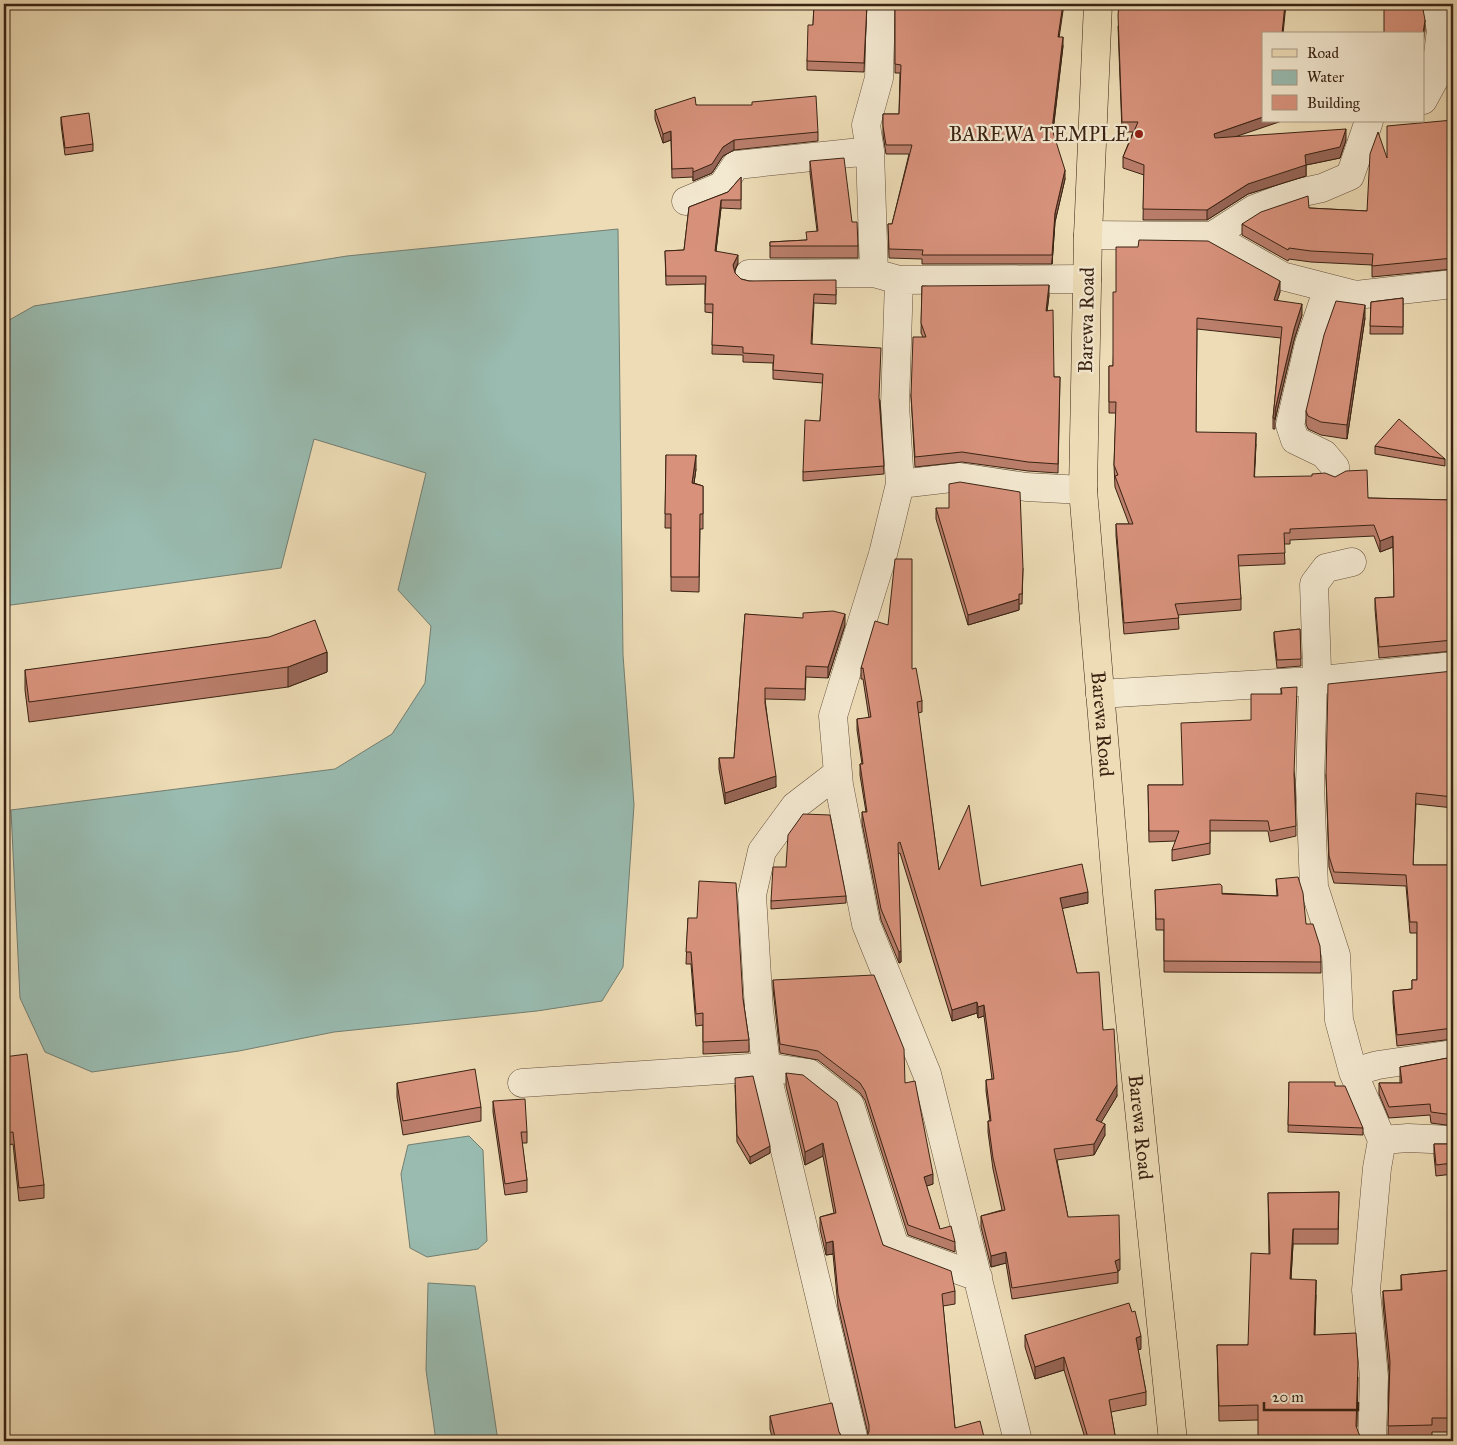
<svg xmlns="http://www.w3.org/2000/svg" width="1457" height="1445" font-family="'IM FELL Great Primer',serif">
<rect width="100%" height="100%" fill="#eddcb6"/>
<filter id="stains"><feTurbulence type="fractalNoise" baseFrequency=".004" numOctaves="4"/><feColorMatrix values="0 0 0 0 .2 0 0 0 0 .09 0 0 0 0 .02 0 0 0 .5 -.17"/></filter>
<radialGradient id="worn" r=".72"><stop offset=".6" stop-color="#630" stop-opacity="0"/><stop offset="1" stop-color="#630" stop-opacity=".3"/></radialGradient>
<path fill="#99bbb0" stroke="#737e71" d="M618 229 623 655 634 805 623 967 602 1001 537 1011 334 1032 239 1051 92 1072 45 1052 20 998 11 810 335 769 392 734 425 683 431 626 398 590 426 473 314 439 281 568 4 606V323L34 306 347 256Z
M469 1136 483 1150 487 1241 478 1249 427 1257 410 1248 401 1174 408 1145Z
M428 1283 475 1286 498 1441H436L426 1370Z"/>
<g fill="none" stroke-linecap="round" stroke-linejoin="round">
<g stroke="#67513c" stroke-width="29">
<path id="minor" d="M881 4 879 78 866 125 870 151 874 273 899 280 1087 279
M1423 100 1435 78 1441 30 1435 4
M686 201 722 186 736 165 870 151
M1088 235 1212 236 1282 276 1356 295 1453 284
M1212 236 1254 209 1294 194 1322 188 1350 176 1369 121
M749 274 874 273
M899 280 895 405 900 484 883 554 833 716 839 785 866 924 927 1074 1018 1441
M1328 288 1309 344 1290 425 1295 440 1324 454 1335 467V472
M900 484 960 477 1026 487 1083 490
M1352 562 1326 568 1314 584 1317 669 1313 681 1310 785 1314 887 1336 955 1339 1020 1353 1072 1382 1140 1377 1168 1366 1290 1374 1377 1372 1441
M1100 694 1313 681 1453 666
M838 773 795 806 762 851 752 895 759 1010 768 1079 854 1441
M1353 1072 1378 1065 1453 1054
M522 1083 766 1067 809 1073 850 1105 895 1247 978 1277
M1382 1140 1408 1138 1453 1140"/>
</g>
<g stroke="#3a2313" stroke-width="29">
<g id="major">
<path id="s1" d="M1098 4 1088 235 1083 490 1117 893 1173 1441"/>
</g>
</g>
<use href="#minor" stroke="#f3e8d0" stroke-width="28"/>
<use href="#major" stroke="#eddcb6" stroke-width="28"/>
</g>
<path fill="#ba7e6b" stroke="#3a2313" d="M814 4H867L864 72 807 70V61L813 25Z
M895 4 1059 37 1063 46 1053 132 1065 179 1055 222 1052 264H922V259L889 258 888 224H892L909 154H886L883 135V114H899L900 73H895Z
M1451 4H1453V14Z
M1118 26 1235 137 1346 140 1340 158 1306 165V176L1248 194 1207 220H1143L1144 175 1123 168V157L1133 132H1122Z
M1453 40V84H1449V73Z
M696 105 818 132V141L734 150 723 156 712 173 693 181V177L672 178 671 140 663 143 655 119V110Z
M61 117 93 144V151L65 155 61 124Z
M1453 120V269L1372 277V265L1311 262 1289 259 1288 261 1242 235V224L1309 208 1367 211 1387 157Z
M810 161 852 222 858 246V258H770V242L806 240 817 231 810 173Z
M741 177V209L721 208 716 251 738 263 735 271V273L741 279 749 281 836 289V304L814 303 812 344 880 400 884 474 803 481V472L820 421 823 383 773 379V363L743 362V355L712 354 713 313 705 312V284L666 285 665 251 684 250 689 207 728 192Z
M922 286 1049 295 1047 311 1054 377H1060L1058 473 1028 471 962 462 915 467 911 395 923 337 921 333Z
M1116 292H1280L1277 300 1302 315 1294 340 1275 420V429H1273V418L1281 338 1197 329 1196 432 1256 444 1254 477 1368 498 1453 500V651L1379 658 1375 609V598L1394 597 1393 547 1380 552 1374 536 1290 540V544H1284L1285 564 1238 566 1241 599V610L1178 615 1179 629 1124 634 1116 535V524H1129L1115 487 1114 465 1116 413H1109V366H1113Z
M1403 298V334H1370L1371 302Z
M1365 318 1347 439 1321 435 1308 429 1306 424V411Z
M1375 446 1445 459V466L1375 454Z
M666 455 696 469 694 483 703 486V529H700L699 592 671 591V528H665Z
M936 508 1023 568 1022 604H1019V610L968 625 936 519Z
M745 614 845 625 828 678 806 677 805 700 765 699 776 787 725 804 719 769V758H734Z
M1300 629 1301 666 1277 668 1274 640V632Z
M327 652V672L288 687 29 722 25 690V670Z
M861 668 912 669 922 701V712L918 713 939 870 981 886 1088 903 1062 908 1077 973 1103 1030 1117 1096 1101 1122 1105 1135 1094 1155 1057 1160 1068 1217 1120 1270 1118 1271V1283L1012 1299 1006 1263 991 1267 981 1227V1216L1002 1210 993 1169 988 1132V1121H990L986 1091V1080L992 1079 984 1016 978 1018 977 1013 952 1021 900 853 898 854 901 962 899 963 881 920 862 823V812H866L860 775V764H862L857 730V719L869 718 863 679H861Z
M1453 671V808L1416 804 1413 865H1453V1039L1397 1046 1393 1002V991L1412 989V980H1417V933H1410L1406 886 1334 883 1329 867 1326 774Z
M1281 688 1295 779 1296 836 1270 842 1268 831H1210V854L1172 861V850L1176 841 1149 842 1148 785H1182L1251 720 1281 694Z
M786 867 846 896V903L771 909V901Z
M1276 879 1306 924 1321 962V973L1164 972V930H1156L1155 890 1277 896Z
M688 918 743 999 749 1040V1052L703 1054V1025L696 1026 691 964H686Z
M773 980 905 1083 933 1184 926 1186 940 1229 955 1242V1252L908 1235 865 1100 860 1093 818 1060 780 1053 773 989Z
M4 1057 44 1185V1198L19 1201 13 1144 4 1146Z
M1453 1057V1126L1431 1123 1430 1115 1389 1118 1379 1094V1083H1400V1067Z
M786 1073 883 1245 955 1291V1304L943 1306 955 1428 985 1441H862L865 1439 868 1434 838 1307 833 1254 826 1255 820 1229V1217L834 1213 823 1156 805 1165 786 1086Z
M1289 1082 1363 1128V1135L1288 1132Z
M397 1083 481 1107V1121L403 1135 397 1097Z
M735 1085 770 1153 750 1164 737 1142Z
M493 1101 527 1132V1143H522L527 1180V1192L505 1195 493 1112Z
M1434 1144H1453V1174L1436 1176 1434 1155Z
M1339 1192 1338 1244H1293L1291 1279 1316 1295 1315 1335 1358 1377 1357 1427 1258 1420 1219 1421 1217 1345H1248L1269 1254 1268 1193Z
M1453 1270V1432H1432V1439L1388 1440 1389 1372 1383 1304V1291L1401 1290V1275Z
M1025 1335 1141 1349 1138 1350 1146 1392V1405L1111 1412 1116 1441H1086L1064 1370 1035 1379 1025 1347Z
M770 1416 839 1432 843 1439 846 1441H773L770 1429Z"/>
<path fill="#976657" stroke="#3a2313" d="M1063 4H1064L1058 45V37Z
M1285 4H1286L1283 34H1282Z
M1425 20V31L1423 44V34Z
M1063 37V46L1052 138V129Z
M1263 117V121H1282L1214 144V134Z
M1346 129V140L1340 158 1306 165V176L1248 194 1207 220V210L1248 184 1305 155Z
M671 131V140L663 143V134Z
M734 140V150L723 156 712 173 693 181V172L723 147Z
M1065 170V179L1055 222 1052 264 1055 213Z
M721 200V208L715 259V251Z
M738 255V263L733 274V265Z
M1280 281V292L1274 311V300Z
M1049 285V295L1046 320V311Z
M1302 304V315L1294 340 1275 420V410L1294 329Z
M1365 305V318L1347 439V425Z
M1453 386V397L1452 398V387Z
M1256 433V444L1254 488V477Z
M696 455V469L692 497V483Z
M1393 536V547L1380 552V541Z
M1019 599V610L968 625V615Z
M845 614V625L828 678V667Z
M327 652V672L288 687V667Z
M776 776V787L725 804V793Z
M1088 892V903L1060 909V898Z
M901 951V962L899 963V952Z
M977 1002V1013L952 1021V1010Z
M984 1005V1016L978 1018V1007Z
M1117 1085V1096L1096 1131V1120Z
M1105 1124V1135L1094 1155V1144Z
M823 1143V1156L805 1165V1152Z
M770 1146V1153L750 1164V1157Z
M933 1174V1184L924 1187V1177Z
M1293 1229V1244L1290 1294V1279Z
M833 1241V1254L826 1255V1243Z
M1006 1252V1263L991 1267V1256Z
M1120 1259V1270L1115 1272V1261Z
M1316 1280V1295L1314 1350V1335Z
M1141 1336V1349L1136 1350V1338Z
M1064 1357V1370L1035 1379V1367Z"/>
<path fill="#d8927c" stroke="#3a2313" d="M814 4H867L864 63 807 61 808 25H813Z
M895 4H1063L1058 37H1063L1052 129 1065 170 1055 213 1052 255H922L923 250 889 249 888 224H892L912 145H886L883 126V114H899L901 65 895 64Z
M1119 4H1285L1282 34H1263V117L1214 134 1215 138 1346 129 1340 147 1305 155 1306 165 1248 184 1207 210 1143 209 1144 165 1123 157 1138 122H1122L1118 15Z
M1384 4H1422L1425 20 1423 34H1384Z
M1453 40V73H1449Z
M816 96 818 132 734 140 723 147 712 164 693 172V168L672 169 671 131 663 134 655 110 695 97 696 105H752V102Z
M89 113 93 144 65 148 61 117Z
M1453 120V258L1372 266 1373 254 1311 251 1289 248 1288 250 1242 224 1261 212 1308 196 1309 208 1367 211 1370 154 1378 132 1387 158V126Z
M844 158 852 222H857L858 246H770V242L807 240 806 232 818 231 810 161Z
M741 177V200H721L715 251 738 255 733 265 735 273 741 279 749 281 836 280V295L814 294 811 344 881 348 879 397 884 466 803 472 805 420 820 421 823 374 773 370 774 355 743 353V347L712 345 713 304H705L706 276H666L665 251 684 250 689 207 728 192Z
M1139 240 1208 241 1280 281 1274 300 1302 304 1294 329 1275 410V418H1273L1282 327 1197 318 1196 432 1256 433 1254 477 1312 476V474L1325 473 1335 477 1346 471 1367 470 1368 498 1453 500V640L1379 647 1375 598 1394 597 1393 536 1380 541 1374 525 1290 529V533H1284L1285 553 1238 555 1241 599 1175 604 1179 618 1124 623 1116 524H1133L1115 476 1118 475 1114 465 1116 402H1109V366H1113V292H1116V247H1138Z
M1049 285 1046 311 1053 310 1054 377H1060L1058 464 1028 462 962 452 915 457 911 395 913 337H926L921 323 922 286Z
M1403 298V327L1370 326 1371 302Z
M1336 301 1365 305 1347 425 1321 422 1308 416 1306 411 1324 335Z
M1453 356V386L1452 387Z
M1399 419 1445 459 1375 446Z
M666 455H696L692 483 703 486V514H700L699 577H671V514H665Z
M960 482 1020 492 1023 568 1022 594H1019V599L968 615 936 508H949V484Z
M895 559H912V669L916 668 922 701 917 702 939 870 969 805 981 886 1082 864 1088 892 1060 898 1077 973 1099 972 1103 1030 1114 1029 1117 1085 1096 1120 1105 1124 1094 1144 1054 1149 1068 1217 1119 1215 1120 1259 1115 1261 1118 1272 1012 1288 1006 1252 991 1256 981 1216 1005 1210 993 1158 988 1121H991L986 1080 994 1079 984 1005 978 1007 977 1002 952 1010 900 842 898 843 901 951 899 952 881 909 862 812H867L860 764H863L857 719 871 717 863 668H861L875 621 888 625Z
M833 611 845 614 828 667 806 666 805 689 765 688V703L776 776 725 793 719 758H734L745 614 803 618V613Z
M315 620 327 652 288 667 29 702 25 670 269 637Z
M1300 629 1301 659 1277 660 1274 632Z
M1453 671V797L1416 793 1413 865H1453V1028L1397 1035 1393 991 1412 989V980H1417V922H1410L1406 875 1334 872 1329 856 1326 774 1328 684Z
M1297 687 1294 774 1296 826 1270 831 1268 821 1210 820V843L1172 850 1179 831H1149L1148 785H1183L1181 723 1251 720V694H1282L1281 688Z
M803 814 830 815 846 896 771 901 773 867H786L788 835Z
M1298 877 1303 893 1306 924H1313L1320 946 1321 962 1164 961V919H1156L1155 890 1220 884 1222 886V894L1278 896 1276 879Z
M699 881 736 883 743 999 749 1040 703 1042V1013L696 1014 691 952H686L688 918H697Z
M874 975 904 1049 905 1083 915 1081 933 1174 924 1177 940 1229 951 1226 955 1242 908 1225 865 1091 860 1083 818 1051 780 1044 773 980Z
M27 1054 44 1185 19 1188 13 1132 4 1133V1057Z
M1453 1057V1115L1431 1112 1430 1104 1389 1107 1379 1083H1402L1400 1067Z
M475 1069 481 1107 403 1121 397 1083Z
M786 1073 803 1075 837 1102 883 1245 951 1271 955 1291 942 1294 955 1428 980 1421 985 1441H945L944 1438 923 1441H862L865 1439 869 1432V1425L838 1294 833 1241 826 1243 820 1217 836 1213 823 1143 805 1152Z
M753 1076 770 1146 750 1157 737 1135 735 1078Z
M1289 1082H1335V1086H1345L1363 1128 1288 1125Z
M525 1099 527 1132H521L527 1180 505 1184 493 1101Z
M1434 1144H1453V1163L1436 1165Z
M1339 1192 1338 1229H1293L1290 1279 1316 1280 1314 1335 1356 1333 1358 1363 1356 1426 1359 1434 1364 1439 1363 1441H1258V1405L1219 1406 1217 1345H1248L1251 1253 1270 1254 1268 1193Z
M1453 1270V1418H1432V1425L1388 1426 1390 1362 1383 1291 1402 1290 1401 1275Z
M1129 1303 1132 1312 1135 1311 1141 1336 1136 1338 1146 1392 1109 1400 1116 1441H1089L1064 1357 1035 1367 1025 1335Z
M832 1403 839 1432 843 1439 846 1441H776L770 1416Z"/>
<circle fill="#8f2418" stroke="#f3e8d0" stroke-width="2" cx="1139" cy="134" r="5"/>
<g text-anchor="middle" stroke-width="4.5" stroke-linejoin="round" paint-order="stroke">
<g font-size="20" fill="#3a2313" stroke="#f3e8d0" text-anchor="end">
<text x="1129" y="141">BAREWA TEMPLE</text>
</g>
<g font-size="20" fill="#3a2313" stroke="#f3e8d0">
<text transform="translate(1086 320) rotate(-89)" y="7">Barewa Road</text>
<text dy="7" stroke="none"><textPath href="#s1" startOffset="721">Barewa Road</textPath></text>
<text dy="7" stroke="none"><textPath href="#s1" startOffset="1126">Barewa Road</textPath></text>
</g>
</g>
<rect width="1457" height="1445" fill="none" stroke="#eddcb6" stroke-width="20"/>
<rect x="5" y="5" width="1447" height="1435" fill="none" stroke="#3a2313" stroke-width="2.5"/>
<rect x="10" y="10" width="1437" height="1425" fill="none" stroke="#3a2313"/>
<rect x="1262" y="32" width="162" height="90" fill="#f3e8d0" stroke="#a99984"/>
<rect x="1272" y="49" width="25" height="8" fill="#eddcb6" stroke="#a99984"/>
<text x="1307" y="58" font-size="15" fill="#3a2313">Road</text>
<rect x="1272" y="70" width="25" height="15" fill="#99bbb0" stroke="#a99984"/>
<text x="1307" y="82" font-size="15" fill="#3a2313">Water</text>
<rect x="1272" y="95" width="25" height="15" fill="#d8927c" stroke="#a99984"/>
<text x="1307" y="108" font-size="15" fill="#3a2313">Building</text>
<path d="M1264 1402v8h94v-8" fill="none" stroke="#3a2313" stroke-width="2.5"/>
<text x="1272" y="1402" font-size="15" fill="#3a2313" stroke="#f3e8d0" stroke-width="4" paint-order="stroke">20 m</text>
<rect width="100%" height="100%" filter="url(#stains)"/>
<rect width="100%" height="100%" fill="url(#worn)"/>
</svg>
